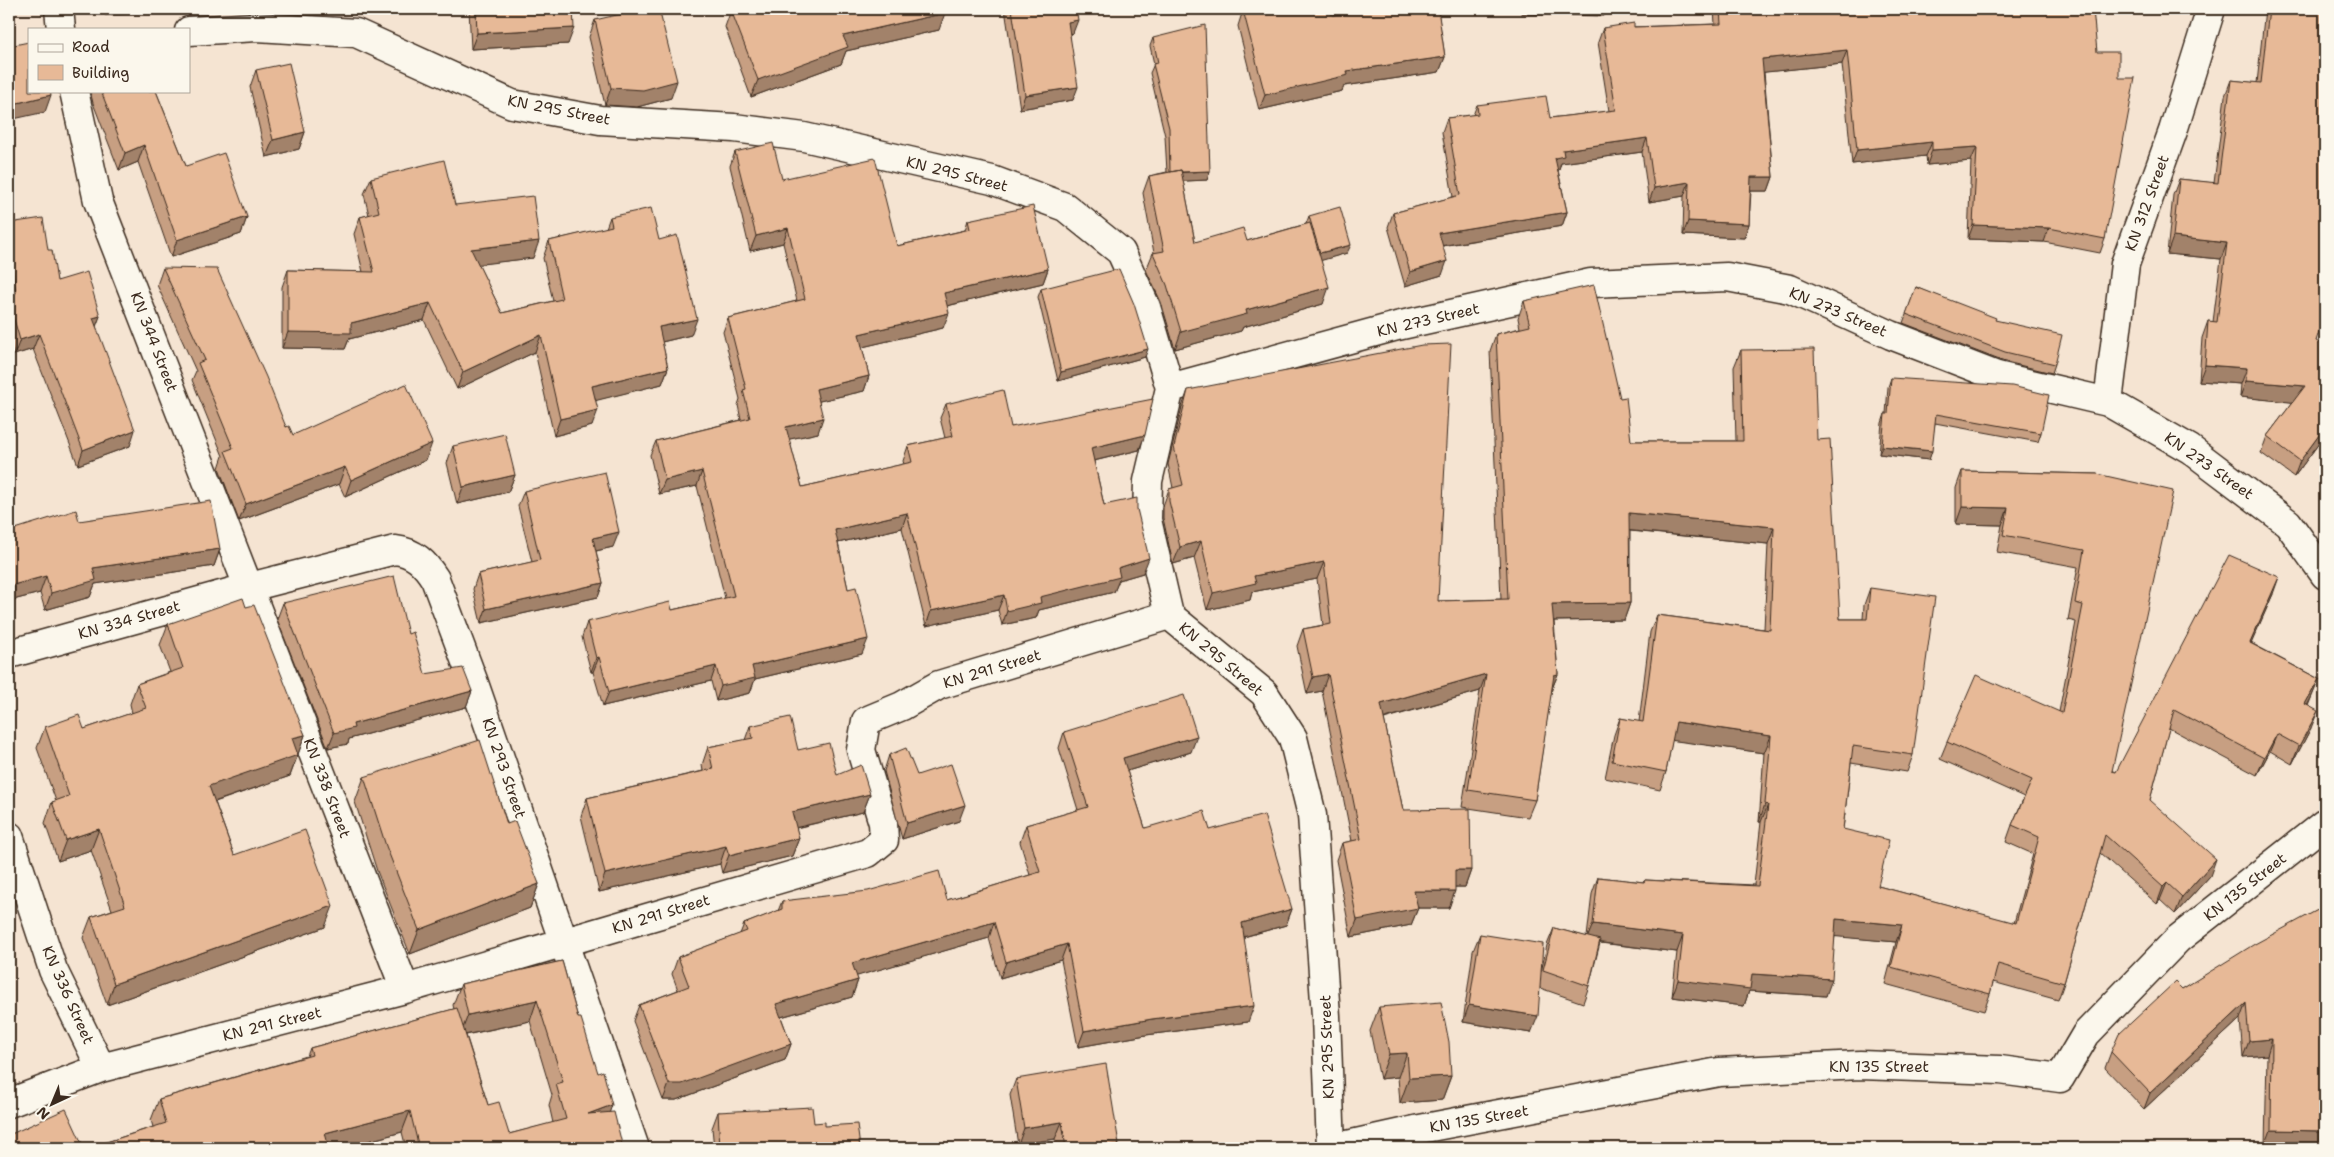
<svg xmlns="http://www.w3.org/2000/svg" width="2334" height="1157" font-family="'Shantell Sans',sans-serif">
<rect width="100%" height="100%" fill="#f5e4d2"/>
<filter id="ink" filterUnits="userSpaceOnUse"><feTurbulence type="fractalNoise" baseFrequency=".02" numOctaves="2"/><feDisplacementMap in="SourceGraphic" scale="10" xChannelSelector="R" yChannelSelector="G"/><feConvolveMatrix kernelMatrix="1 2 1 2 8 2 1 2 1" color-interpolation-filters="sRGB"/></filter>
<g filter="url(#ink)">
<path fill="#f1d7c0" d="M1919 1141 1945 1148H1868Z"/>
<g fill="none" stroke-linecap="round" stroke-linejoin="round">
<g stroke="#3b2a1e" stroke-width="31">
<path id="street" d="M59 9 61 29
M189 31 257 27 356 33 512 104 600 120 734 128 804 137 992 180 1065 207 1121 252 1146 307 1170 388 1148 481 1147 520 1169 615 1264 693 1293 738 1312 815 1326 1016 1331 1148
M74 91 98 201 405 989
M1170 388 1397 326 1591 283 1727 277 1790 289 1891 335 1997 376 2108 402 2190 449 2288 523 2325 575
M2108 402 2125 264 2173 131 2211 9
M9 654 250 587 395 550C414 552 425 563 435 579L474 683 635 1148
M9 836 53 970 101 1068
M9 1103 101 1068 405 989 868 853 884 840 883 823 861 750 866 721 902 706 939 685 1169 615
M1334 1148 1420 1129 1719 1072 1860 1065 2000 1070 2060 1078 2086 1034 2178 939 2325 823"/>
</g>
<use href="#street" stroke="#fbf7ec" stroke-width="28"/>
</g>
<path fill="#c79f82" stroke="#3b2a1e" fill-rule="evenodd" d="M104 9H178L177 10 105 15Z
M469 9H573L568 44 471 49Z
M1005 9H1076L1073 33 1070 34 1073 100 1020 109Z
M1714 9H1907V16L1967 10V9H2093L2105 239 2100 253 2044 242 1968 239 1971 161 1927 165 1926 156 1852 164 1842 64 1764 72 1773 177 1768 191H1751L1749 224 1744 238 1683 235 1684 196 1649 202 1642 152 1561 163 1559 170H1558L1567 212 1562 226 1442 246V275L1405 286 1388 227 1393 213 1453 197 1442 132 1447 118 1473 115 1477 105 1550 118 1609 111 1598 42 1603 28 1715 24Z
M2265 9H2325L2316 341 2325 435 2294 477 2261 453 2267 436 2293 402 2240 397 2241 384 2199 381 2202 338 2208 321 2213 322 2221 259 2167 254 2173 195 2179 179 2214 183 2225 96 2231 80 2257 83Z
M731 10 939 30 846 51 841 64 751 97 725 27Z
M1243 10 1332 15 1438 11 1445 57 1439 72 1344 86 1342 91 1259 110 1238 26Z
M595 20 671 98 637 107 605 105 589 37Z
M1153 38 1210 171 1207 180 1183 181 1195 242 1247 241 1306 224 1309 216 1347 253 1321 260 1323 304 1243 327 1241 331 1175 349 1161 302 1146 270 1153 253H1154L1143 193 1149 176 1167 172 1165 136 1150 73 1154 64 1150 46Z
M256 70 305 132 299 149 266 157 250 87Z
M90 91H156L186 166 247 217 241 234 171 257 138 162 119 170 93 103Z
M735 152 897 246 965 230 968 220 1048 269 1043 283 947 306 943 328 862 347 869 376 864 391 819 401 818 433 789 439 802 487 904 464 903 461 908 446 945 438 940 418 946 404 1011 427 1139 450 1094 461 1104 505 1137 509 1143 573 1119 580 1114 592 1039 610 1036 618 1002 625 998 610 926 626 902 528 838 543 862 654 755 679 750 693 716 701 711 681 603 706 593 672H591L582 637 587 622 672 610 725 598 697 486 659 494 650 455 656 441 741 420 738 405 740 399 723 332 728 318 797 301 783 243 750 251 730 166Z
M371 178 455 205 533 258 478 264 502 313 553 301 543 258 549 241 606 228 610 217 659 240 691 335 662 342 668 368 662 384 596 400 592 426 554 436 535 352 457 389 424 320 349 339 345 349 282 348V287L288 270 363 272 354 234 360 217 369 215 364 194Z
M9 223 48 250 57 281 100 316 96 326 130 446 78 465 33 349 14 355 9 336Z
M163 268 293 435 426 460 345 497 339 484 239 521 219 468 223 456 192 380 196 371 157 285Z
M1916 287 1995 320 2055 364 2052 373 2002 361 1903 323Z
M1041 289 1145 357 1058 381 1038 297Z
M1524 301 1620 398 1631 441H1736L1734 367 1741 350 1817 440 1840 619H1863L1864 605 1870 588 1913 755 1907 772 1851 763 1843 829 1878 886 2014 923 2033 854 2006 842 2012 825 2024 797 1940 759 1947 742 2059 712 2076 622 2068 620 2078 567 1997 552 2002 525 1956 524V488L1962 471 2097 474 2112 771 2116 772 2273 594 2251 643 2319 679 2312 696 2308 706 2311 728 2292 764 2270 751 2257 775 2169 728 2150 800 2210 876 2175 914 2160 900 2157 904 2100 853 2064 983 2058 1000 1993 982 1990 994 1984 1011 1885 984 1896 942 1835 936 1826 996 1749 991 1744 1006 1672 997 1677 952 1600 943 1589 986 1583 1003 1540 988 1531 1033 1463 1022 1473 951 1480 934 1541 972 1547 945 1554 928 1587 937 1592 894 1598 877 1644 882 1645 880 1754 885 1761 822H1759L1764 753 1672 740 1666 772 1660 790 1605 778 1614 735 1620 718 1639 722 1650 632 1657 615 1764 629 1768 544 1630 531V603L1624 620 1554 621 1558 674 1551 691 1535 800 1528 817 1462 807 1480 691 1384 719 1403 810 1471 870 1465 887H1455L1449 908H1418L1411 925 1351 937 1336 860 1342 843 1352 841 1322 691 1307 694 1297 646 1303 629 1323 625 1317 579 1252 592 1250 600 1207 610 1194 558 1173 564 1163 518V506L1169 489 1173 488 1168 464 1182 407 1188 390 1438 601 1501 599 1490 351 1496 334 1520 328 1518 318Z
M1891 378 2041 433 2038 442 1935 423 1929 460 1879 454 1882 423 1885 414H1886L1888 387Z
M453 446 515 475 508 492 457 504 447 463Z
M524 491 613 547 596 551 603 583 598 597 481 623 473 589 478 574 532 562 518 506Z
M79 521 220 549 214 566 95 584 90 597 45 610 40 593 9 601Z
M283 603 408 634 425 674 472 691 466 707 349 739 348 744 328 748 277 619Z
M246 607 305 735 290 776 215 802 234 855 325 927 107 1005 83 938 91 917 112 910 91 850 58 861 45 823 52 802 56 801 37 748 45 727 84 729 132 713 130 704 137 684 170 672 160 645 168 624Z
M750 726 798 750 837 775 870 794 863 812 796 828 799 838 792 856 722 873 720 864 599 892 581 816 587 798 703 771 702 765 708 747 745 740Z
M1064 732 1191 752 1127 771 1145 828 1210 830 1292 909 1286 925 1244 937 1248 1022 1146 1035 1078 1047 1061 960 1000 978 989 938 856 976 858 980 852 997 781 1017 791 1044 785 1060 676 1100H663L633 1021 639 1005 678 990 672 974 678 957 740 934 744 924 778 911 782 901 947 900 1030 875 1020 842 1026 825 1078 810 1059 748Z
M889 755 917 775 959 821 902 839 884 771Z
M364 777 507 824 539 884 530 908 410 954 377 871 355 802Z
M2325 906 2320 1147 2265 1146 2267 1055 2243 1057 2240 1019 2144 1109 2105 1068 2111 1052 2182 989Z
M562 961 578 1018 610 1113 623 1148H406L402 1132 342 1148H88L153 1127 151 1120 159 1099 307 1056 310 1048 454 1009 453 1005 461 984ZM530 1021 552 1095 549 1105 553 1123 509 1134 488 1105 466 1035Z
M1379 1007 1451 1076 1442 1100 1400 1103 1398 1077 1380 1079 1370 1031Z
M1016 1079 1117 1148H1057L1055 1139 1018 1145 1010 1095Z
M718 1112 814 1123 825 1126 860 1148H714L712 1128Z"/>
<path fill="#a2826a" stroke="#3b2a1e" d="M107 9H178L177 10 105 15Z
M1421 9H1451L1419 14Z
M1523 9H1606L1604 16 1521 14Z
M945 13 939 30 846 51 841 64 751 97 758 80 843 36Z
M1078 20 1073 33 1063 35 1068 22Z
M574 28 568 44 471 49 477 33Z
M1847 50 1842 64 1757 73 1762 59Z
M1445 57 1439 72 1344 86 1342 91 1259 110 1265 95 1347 71Z
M677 81 671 98 637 107 605 105 611 88Z
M1078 87 1073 100 1020 109 1025 95Z
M51 95 45 112 9 120V105Z
M305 132 299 149 266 157 273 140Z
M1647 138 1642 152 1561 163 1559 170 1550 172 1555 158 1563 150Z
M1932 142 1926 156 1852 164 1857 150Z
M144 145 138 162 119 170 125 153Z
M1977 147 1971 161 1927 165 1932 150Z
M1210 171 1207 180 1167 182 1170 173Z
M1751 177H1773L1768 191H1746Z
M1689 182 1684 196 1649 202 1654 188Z
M1567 212 1562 226 1434 247 1439 233Z
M247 217 241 234 171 257 177 240Z
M1688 221 1749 224 1744 238 1683 235Z
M1973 225 2049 228 2044 242 1968 239Z
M788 228 783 243 750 251 756 236Z
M2173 237 2227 243 2221 259 2167 254Z
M539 241 533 258 465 266 471 249Z
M1351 245 1347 253 1316 262 1320 253Z
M1447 261 1442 275 1405 286 1410 272Z
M1048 269 1043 283 938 308 944 293Z
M1329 287 1323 304 1243 327 1241 331 1175 349 1181 332 1246 310Z
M430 303 424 320 349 339 345 349 282 348 288 332 351 323Z
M949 313 943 328 854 349 859 334Z
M100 316 94 332 93 318Z
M697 319 691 335 653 344 659 327Z
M39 334 33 349 14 355 20 340Z
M541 335 535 352 457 389 463 372Z
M1148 349 1145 357 1058 381 1061 372Z
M2205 365 2247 368 2241 384 2199 381Z
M668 368 662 384 586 403 592 386Z
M869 376 864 391 811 403 816 389Z
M2246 381 2305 386 2299 403 2240 397Z
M598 410 592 426 554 436 560 419Z
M823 418 818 433 781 441 786 427Z
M2325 427V435L2294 477 2300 461Z
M135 430 130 446 78 465 83 450Z
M1145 435 1139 450 1085 463 1091 448Z
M432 443 426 460 345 497 351 480Z
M1882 446 1932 451 1929 460 1879 454Z
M345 467 339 484 239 521 246 504Z
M702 471 697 486 659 494 665 480Z
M515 475 508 492 457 504 463 487Z
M1962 507 2008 508 2002 525 1956 524Z
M907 513 902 528 829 545 835 530Z
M1629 513 1774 527 1768 544 1623 530Z
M619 532 613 547 587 553 593 538Z
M1201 541 1194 558 1173 564 1180 547Z
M220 549 214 566 95 584 90 597 45 610 51 593 93 568Z
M1149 558 1143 573 1119 580 1114 592 1039 610 1036 618 1002 625 1007 611 1040 597 1118 568Z
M1324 562 1317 579 1252 592 1250 600 1207 610 1213 593 1254 576Z
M46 576 40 593 9 601V586Z
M2279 577 2273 594 2244 660 2250 643Z
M603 583 598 597 481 623 486 609Z
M1004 595 998 610 926 626 931 611Z
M1630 603 1624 620 1546 621 1552 604Z
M868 639 862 654 755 679 750 693 716 701 721 686 752 666Z
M599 657 593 672H591L596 658Z
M716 666 711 681 603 706 609 692Z
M1328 674 1322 691 1307 694 1313 677Z
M1486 674 1480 691 1375 721 1381 704Z
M1558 674 1551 691 1547 692 1554 675Z
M2319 679 2312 696 2299 722 2305 704Z
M472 691 466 707 349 739 348 744 328 748 334 733 353 724Z
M2318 711 2311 728 2292 764 2299 746Z
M1676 722 1771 736 1764 753 1669 740Z
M2277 734 2270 751 2257 775 2264 758Z
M305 735 290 776 202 806 209 786 292 738Z
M1197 736 1191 752 1117 774 1123 758Z
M870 794 863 812 786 830 792 812Z
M1765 804 1768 805 1761 822H1759Z
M965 805 959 821 902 839 907 823Z
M99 829 91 850 58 861 66 840Z
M799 838 792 856 722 873 729 855Z
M726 846 720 864 599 892 605 874Z
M2216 859 2210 876 2175 914 2182 897Z
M1455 870H1471L1465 887H1449Z
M2167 883 2160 900 2157 904 2163 887Z
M539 884 530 908 410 954 419 930Z
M1414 891H1455L1449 908H1418L1411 925 1351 937 1357 920Z
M333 906 325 927 107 1005 114 984Z
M1292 909 1286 925 1236 939 1242 923Z
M1836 919 1902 925 1896 942 1829 936Z
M994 922 989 938 847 979 852 963Z
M1593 924 1683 935 1677 952 1586 941Z
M1067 944 1061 960 1000 978 1006 962Z
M1752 974 1832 979 1826 996 1749 991 1744 1006 1672 997 1678 980Z
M858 980 852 997 770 1020 776 1004Z
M537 1000 530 1021 460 1036 468 1015Z
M2246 1003 2240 1019 2144 1109 2150 1093Z
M1469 1005 1538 1016 1531 1033 1463 1022Z
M1254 1006 1248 1022 1146 1035 1078 1047 1084 1031 1152 1019Z
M2272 1039 2267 1055 2243 1057 2249 1041Z
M791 1044 785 1060 676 1100H663L669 1084Z
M1407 1053 1398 1077 1380 1079 1389 1054Z
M1451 1076 1442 1100 1400 1103 1409 1078Z
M612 1105 605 1126 588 1114Z
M410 1111 402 1132 342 1148H320L325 1133Z
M1062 1122 1055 1139 1018 1145 1024 1128Z
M2271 1130 2325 1131V1132L2320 1147 2265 1146Z
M1119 1144 1117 1148H1094Z"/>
<path fill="#e7b997" stroke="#3b2a1e" d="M476 9H573L574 28 477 33Z
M643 9H659L677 81 643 90 611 88 595 20Z
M734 9H944L945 13 843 36 848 47 758 80 731 10Z
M1012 9H1076L1078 20 1068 22 1078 87 1025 95Z
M1251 9H1330L1332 15 1377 9H1438L1445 57 1347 71 1348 75 1265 95 1243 10Z
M1720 9H1907V16L1973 9H2093L2097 52H2119V78H2135L2105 239 2049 228 1973 225 1977 147 1932 150V142L1857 150 1847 50 1762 59 1773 177H1751L1749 224 1688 221 1689 182 1654 188 1647 138 1563 150 1564 156 1555 158 1567 212 1439 233 1447 261 1410 272 1393 213 1460 195 1447 118 1478 114 1477 105 1546 96 1550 118 1616 110 1603 28 1634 23V27L1721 24Z
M2269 9H2325V313L2316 341 2325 346V427L2300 461 2267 436 2305 386 2246 381 2247 368 2205 365 2208 321 2217 322 2227 243 2173 237 2179 179 2218 183 2231 80 2261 83Z
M1205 25 1210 171 1182 172 1181 170 1170 172 1169 128 1153 64 1158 63 1153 38Z
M29 42V91H50L51 95 9 105V46Z
M289 63 305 132 273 140 256 70Z
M101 91H156L186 166 224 153 247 217 177 240 144 145 125 153Z
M773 143 782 179 875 158 897 246 970 229 968 220 1033 206 1048 269 944 293 949 313 859 334 869 376 816 389 823 418 786 427 802 487 912 462 908 446 953 436 946 404 1003 390 1011 427 1153 399 1145 435 1091 448 1104 505 1137 498V509L1149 558 1118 568 1120 577 1040 597 1041 603 1007 611 1004 595 931 611 907 513 835 530 848 589 856 587 868 639 752 666 755 678 721 686 716 666 609 692 599 657 596 658 587 622 670 602 672 610 734 596 702 471 665 480 656 441 750 418 743 390 746 389 728 318 805 299 788 228 756 236 735 152Z
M444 160 455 205 533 196 539 241 471 249 502 313 562 299 549 241 612 226 610 217 651 208 659 240 677 235 697 319 659 327 668 368 592 386 598 410 560 419 541 335 463 372 430 303 351 323V333L288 332V270L374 272 360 217 379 212 371 178Z
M1181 170 1195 242 1243 228 1247 241 1310 223 1329 287 1246 310 1247 314 1181 332 1167 285 1153 253 1164 251 1149 176Z
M1340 207 1351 245 1320 253 1309 216Z
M43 218 48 250H52L57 281 87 272 100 316 93 318 135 430 83 450 39 334 20 340 9 302V295L16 293 9 237V223Z
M163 268 217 269 266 377 286 427 289 426 293 435 406 384 432 443 351 480 345 467 246 504 225 451 233 448 198 363 205 360Z
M1119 269 1134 304 1148 349 1061 372 1041 289Z
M1594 285 1620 398 1626 397 1631 441H1743L1741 350 1814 349 1817 440 1830 439 1840 619H1867L1870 588 1935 597 1913 755 1853 746 1843 829 1889 840 1878 886 2016 923 2039 837 2012 825 2032 780 1947 742 1976 675 2062 713 2083 605 2075 603 2084 550 2003 535 2008 508 1962 507V471L2097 474 2173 491 2112 771 2116 772 2229 555 2279 577 2250 643 2319 679 2305 704 2318 711 2299 746 2277 734 2264 758 2174 710 2150 800 2216 859 2182 897 2167 883 2163 887 2105 835 2064 983 1998 964 1990 994 1891 967 1902 925 1836 919 1832 979 1752 974 1750 989 1678 980 1683 935 1593 924 1598 877 1644 882 1645 880 1758 886 1768 805 1765 804 1771 736 1676 722 1666 772 1612 761 1620 718 1643 722 1657 615 1770 630 1774 527 1629 513 1630 603 1552 604 1558 674 1554 675 1535 800 1468 790 1486 674 1381 704 1403 810 1470 809 1471 870H1455V891H1414L1418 908 1357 920 1342 843 1361 839 1328 674 1313 677 1303 629 1331 624 1324 562 1254 576 1256 583 1213 593 1201 541 1180 547 1169 501V489L1183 485 1174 447 1188 390 1422 345 1451 344 1438 601 1508 599 1496 334 1530 326 1524 301Z
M1916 287 1996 318 1995 320 2062 335 2055 364 2005 352 1906 314Z
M1891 378 2012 386 2049 395 2041 433 1936 414 1932 451 1882 446 1885 414H1888Z
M505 434 515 475 463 487 453 446Z
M605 472 619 532 593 538 603 583 486 609 478 574 540 560 524 491Z
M211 501 220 549 93 568 96 580 51 593 46 576 9 586V531L76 510 79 521Z
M394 576 408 634 413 632 425 674 463 668 472 691 353 724 354 728 334 733 283 603Z
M243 598 246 607 254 605 305 735 292 738 298 755 209 786 234 855 305 830 333 906 114 984 91 917 125 906 99 829 66 840 52 802 69 796 45 727 79 715 84 729 146 708 137 684 183 668 168 624Z
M1184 695 1197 736 1123 758 1145 828 1204 811 1210 830 1264 815 1292 909 1242 923 1254 1006 1152 1019 1084 1031 1067 944 1006 962 994 922 852 963 858 980 776 1004 791 1044 682 1084H669L639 1005 689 986 678 957 747 931 744 924 782 909V901L868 891 939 871 947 900 1040 872 1026 825 1088 807 1064 732Z
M790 717 798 750 829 743 837 775 861 765 870 794 792 812 799 838 729 855 726 846 605 874 587 798 713 769 708 747 753 738 750 726Z
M480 740 507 824 515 821 539 884 419 930 386 846 364 777Z
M906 748 917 775 951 764 965 805 907 823 889 755Z
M2325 906V1131L2271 1130 2272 1039 2249 1041 2246 1003 2150 1093 2111 1052 2119 1034 2175 982 2182 989 2253 945Z
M1554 928 1600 940 1589 986 1543 970Z
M1480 934 1543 944 1538 1016 1469 1005Z
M562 961 578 1018H581L598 1073 603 1071 612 1105 588 1114 614 1112 623 1148H419L410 1111 325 1133 329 1148H88L166 1123 159 1099 312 1055 310 1048 457 1008 488 1105 499 1102 509 1134 566 1119 556 1084 563 1082 537 1000 468 1015 461 984Z
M1441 1002 1449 1042 1451 1076 1409 1078 1407 1053 1389 1054 1379 1007Z
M1106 1064 1119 1144 1094 1148H1066L1062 1122 1024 1128 1016 1079Z
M812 1107 814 1123 825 1122V1126L857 1124 860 1148H720L718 1112Z
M66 1109 84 1148H9V1135Z"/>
</g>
<g text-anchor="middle" stroke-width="4" stroke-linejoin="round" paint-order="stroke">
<g font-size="15" fill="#3b2a1e" stroke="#fbf7ec">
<text transform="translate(559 110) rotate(11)" y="5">KN 295 Street</text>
<text transform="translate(957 174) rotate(14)" y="5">KN 295 Street</text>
<text transform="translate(2147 203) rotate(-70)" y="5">KN 312 Street</text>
<text transform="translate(1838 312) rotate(23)" y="5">KN 273 Street</text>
<text transform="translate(1428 320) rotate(-13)" y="5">KN 273 Street</text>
<text transform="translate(154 342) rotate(69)" y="5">KN 344 Street</text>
<text transform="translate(2209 466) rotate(35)" y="5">KN 273 Street</text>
<text transform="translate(129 620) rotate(-16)" y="5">KN 334 Street</text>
<text transform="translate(1221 659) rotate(40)" y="5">KN 295 Street</text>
<text transform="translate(992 669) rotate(-17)" y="5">KN 291 Street</text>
<text transform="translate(504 768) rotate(71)" y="5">KN 293 Street</text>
<text transform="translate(327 788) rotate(69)" y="5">KN 338 Street</text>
<text transform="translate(2245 887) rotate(-38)" y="5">KN 135 Street</text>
<text transform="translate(661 914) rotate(-17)" y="5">KN 291 Street</text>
<text transform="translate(68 995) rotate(66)" y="5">KN 336 Street</text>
<text transform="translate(272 1024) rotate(-14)" y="5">KN 291 Street</text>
<text transform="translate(1327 1047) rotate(-92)" y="5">KN 295 Street</text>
<text x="1879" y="1072">KN 135 Street</text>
<text transform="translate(1479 1119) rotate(-10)" y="5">KN 135 Street</text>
</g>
</g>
<rect width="2334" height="1157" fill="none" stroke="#fbf7ec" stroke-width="30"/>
<rect x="15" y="15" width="2304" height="1127" fill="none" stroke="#3b2a1e" stroke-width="2" filter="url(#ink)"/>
<rect x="28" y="28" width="162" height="65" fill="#fbf7ec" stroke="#aea59a"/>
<rect x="38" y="44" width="25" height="8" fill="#fbf7ec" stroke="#aea59a"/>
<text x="72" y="52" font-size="15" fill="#3b2a1e">Road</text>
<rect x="38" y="65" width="25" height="15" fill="#e7b997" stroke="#aea59a"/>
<text x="72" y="78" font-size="15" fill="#3b2a1e">Building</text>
<g transform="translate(52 1104) rotate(224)" stroke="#fbf7ec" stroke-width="4" paint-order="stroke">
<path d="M0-4L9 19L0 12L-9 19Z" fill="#3b2a1e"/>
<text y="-8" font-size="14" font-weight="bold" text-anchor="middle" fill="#3b2a1e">N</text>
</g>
</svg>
